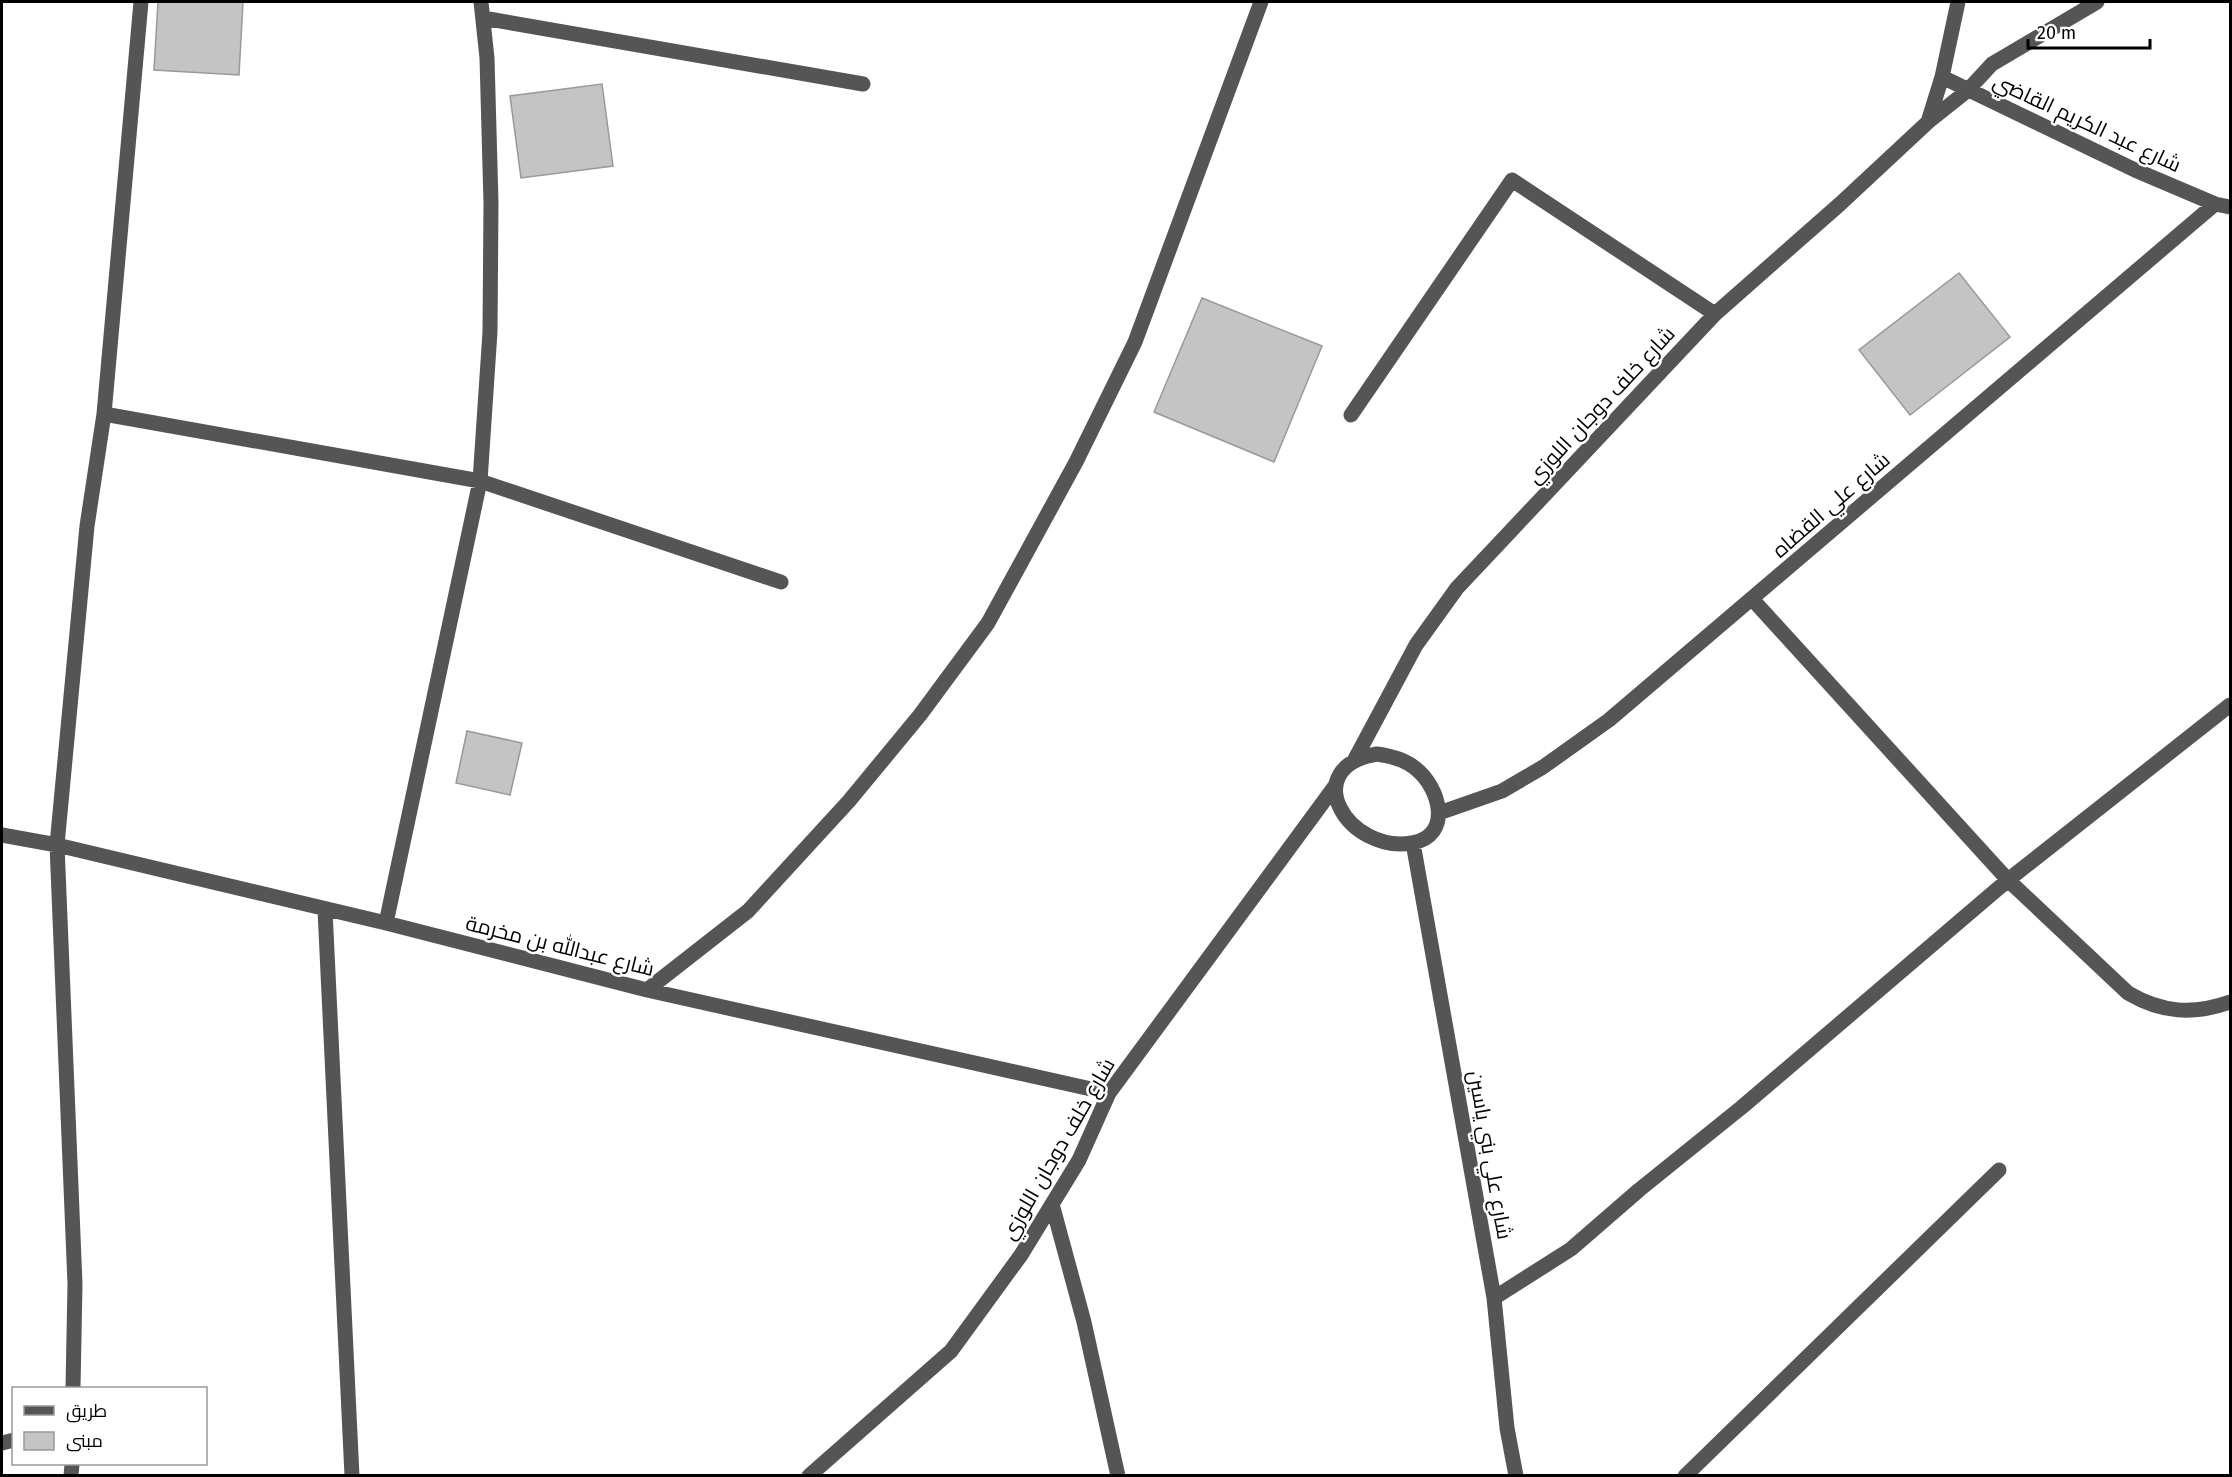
<svg xmlns="http://www.w3.org/2000/svg" width="2232" height="1477" font-family="'Fira Sans',Cairo,sans-serif">
<rect width="100%" height="100%" fill="#fff"/>
<path fill="#c4c4c4" stroke="#999" stroke-width="1.5" d="M158 2H243L239 75 154 70Z
M602 84 613 166 521 178 510 96Z
M1959 273 2010 337 1910 415 1859 350Z
M1202 298 1322 346 1274 462 1154 412Z
M467 731 522 743 510 795 456 783Z"/>
<g fill="none" stroke-linecap="round" stroke-linejoin="round">
<path stroke="#555" stroke-width="15" d="M483 18 863 84
M1942 77 2135 170 2215 204
M1928 122 1942 77 1958 2
M104 414 480 481 781 582
M1351 415 1512 180 1715 314
M1753 600 2008 880 2128 993C2162 1013 2193 1015 2230 1002
M1377 754C1391 756 1404 759 1415 768 1440 787 1453 836 1412 843 1348 854 1296 768 1377 754Z
M1355 759 1416 645 1457 588 1715 314 1840 204 1928 122 1967 91 1992 64 2097 2
M1439 813 1502 791 1543 767 1609 720 2215 204 2230 207
M2 835 57 845 386 923 647 990 1109 1093
M1413 843 1494 1298 1507 1428 1516 1476
M325 910 352 1476
M386 923 480 481 490 332 491 203 487 58 481 2
M647 990 748 911 849 801 920 715 988 623 1076 462 1135 342 1261 2
M1052 1204 1084 1322 1118 1476
M1494 1298 1571 1249 1639 1190 1742 1107 2008 880 2230 705
M73 1388 75 1284 57 845 87 526 104 414 141 2
M2 1443 14 1440
M71 1476 72 1464
M809 1476 951 1351 1021 1255 1079 1160 1109 1093 1335 786
M1685 1476 1999 1170"/>
</g>
<g text-anchor="middle" stroke-width="5" stroke-linejoin="round" paint-order="stroke">
<g font-size="21" fill="#000" stroke="#fff">
<text transform="translate(2087 123) rotate(25)" y="7">شارع عبد الكريم القاضي</text>
<text transform="translate(1601 405) rotate(-47)" y="7">شارع خلف دوجان اللوزي</text>
<text transform="translate(1831 505) rotate(-41)" y="7">شارع علي القضاه</text>
<text transform="translate(560 946) rotate(14)" y="7">شارع عبدالله بن مخرمة</text>
<text transform="translate(1058 1149) rotate(-60)" y="7">شارع خلف دوجان اللوزي</text>
<text transform="translate(1490 1155) rotate(80)" y="7">شارع علي بني ياسين</text>
</g>
</g>
<rect width="2232" height="1477" fill="none" stroke="#000000" stroke-width="6"/>
<rect x="12" y="1387" width="195" height="78" fill="#ffffff" stroke="#999999" stroke-width="1.5"/>
<rect x="24" y="1406" width="30" height="9" fill="#555555" stroke="#999999" stroke-width="1.5"/>
<text x="66" y="1417" font-size="18" fill="#000000">طريق</text>
<rect x="24" y="1432" width="30" height="18" fill="#c4c4c4" stroke="#999999" stroke-width="1.5"/>
<text x="66" y="1447" font-size="18" fill="#000000">مبنى</text>
<path d="M2028 39v9h122v-9" fill="none" stroke="#000000" stroke-width="3"/>
<text x="2037" y="39" font-size="18" fill="#000000" stroke="#ffffff" stroke-width="4.5" paint-order="stroke">20 m</text>
</svg>
